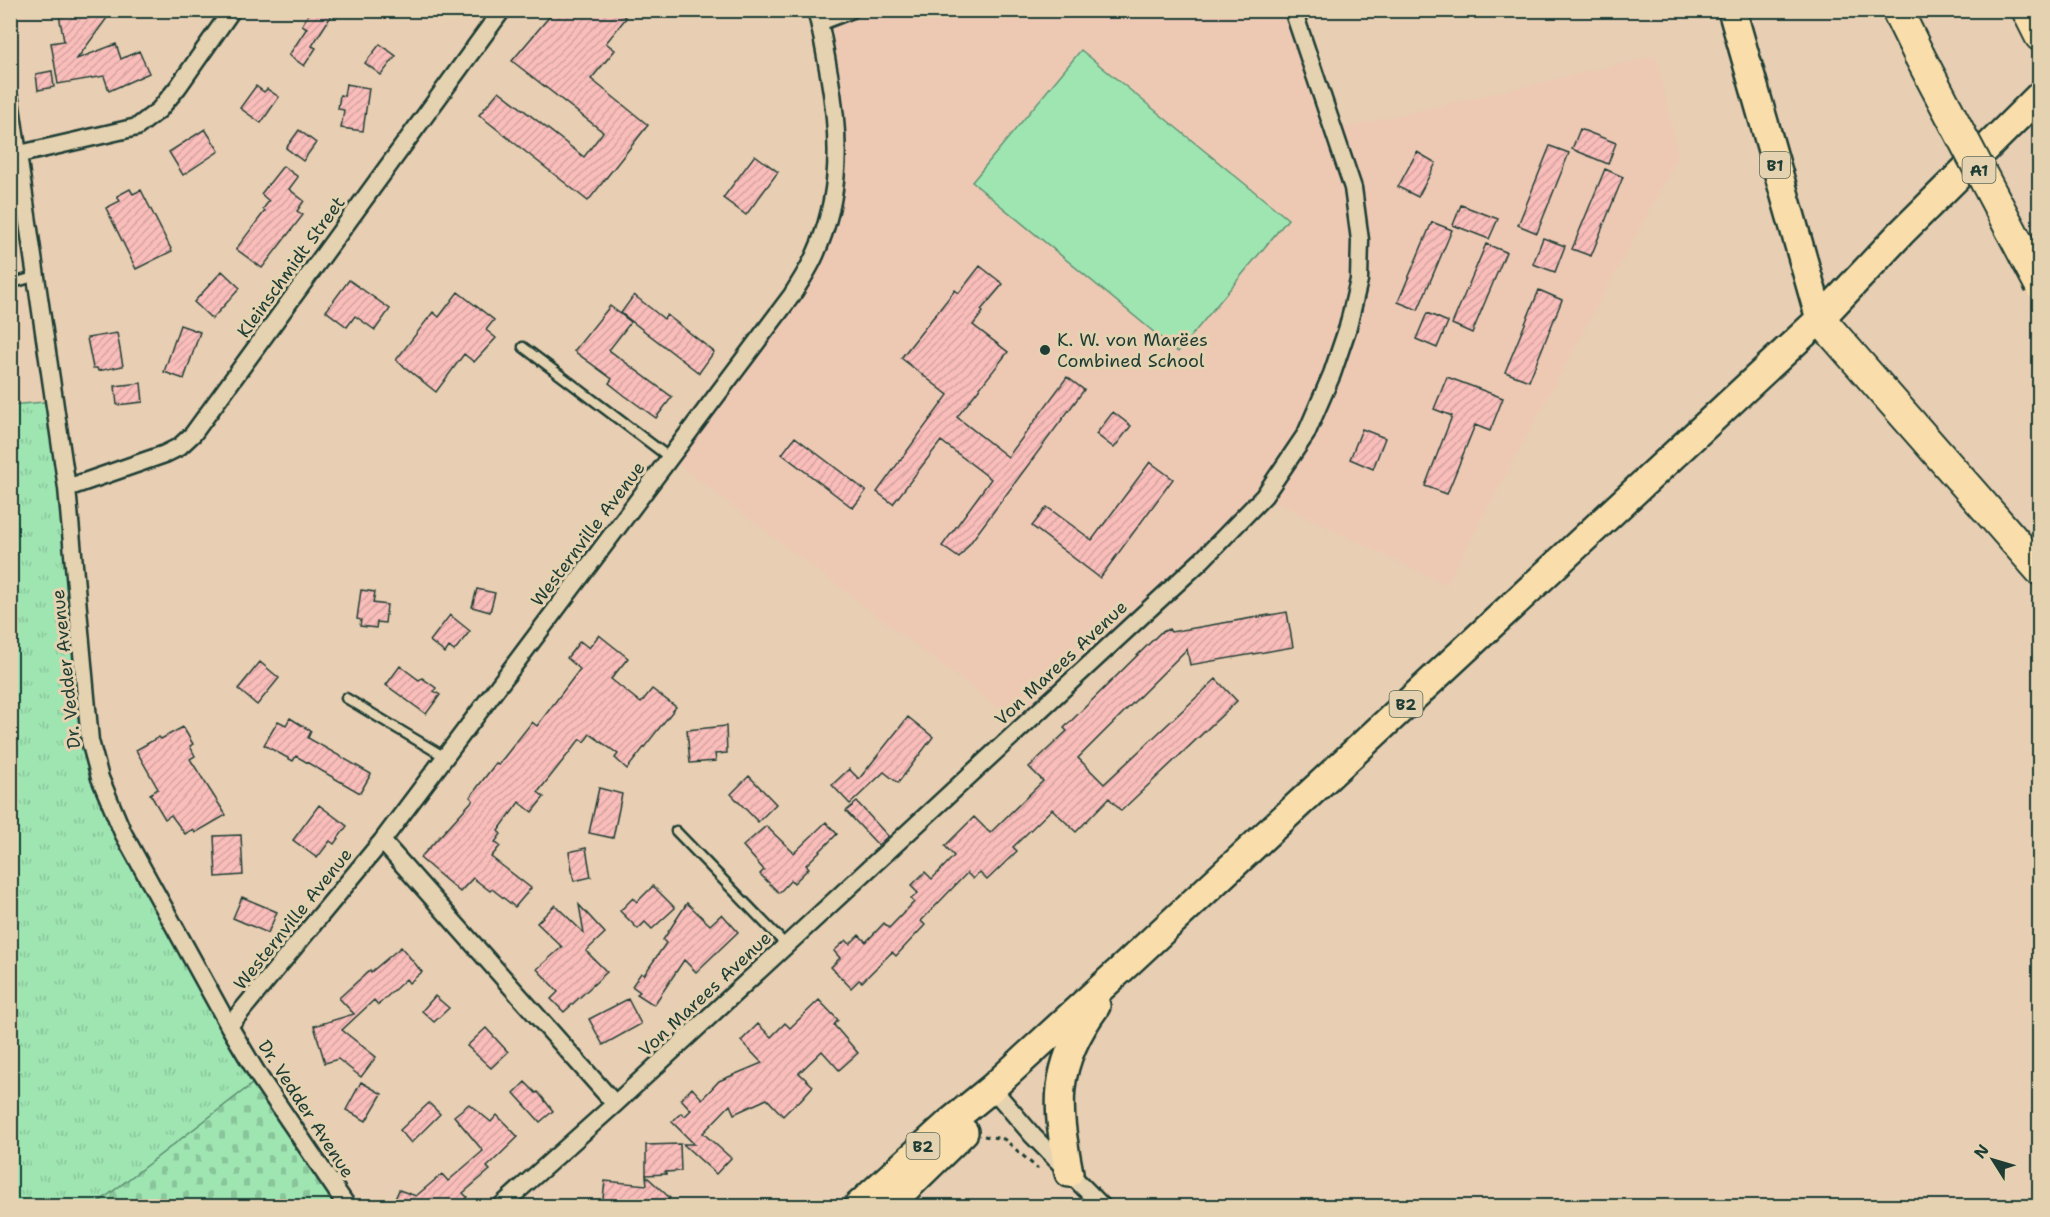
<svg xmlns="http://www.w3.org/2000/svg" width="2050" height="1217" font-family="'Shantell Sans',sans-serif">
<defs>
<pattern id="grass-tufts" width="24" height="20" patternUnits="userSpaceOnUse" patternTransform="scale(1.5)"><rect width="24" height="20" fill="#9fe5b2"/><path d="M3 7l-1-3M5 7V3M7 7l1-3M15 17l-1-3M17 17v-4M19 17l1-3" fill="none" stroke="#88c59a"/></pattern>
<pattern id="cemetery-stones" width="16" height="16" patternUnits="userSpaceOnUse" patternTransform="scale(1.5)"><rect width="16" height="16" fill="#9fe5b2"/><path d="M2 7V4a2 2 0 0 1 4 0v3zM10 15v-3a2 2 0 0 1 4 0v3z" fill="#88c59a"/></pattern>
<pattern id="building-hatch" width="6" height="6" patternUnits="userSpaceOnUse" patternTransform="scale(1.5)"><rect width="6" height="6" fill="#f9bdba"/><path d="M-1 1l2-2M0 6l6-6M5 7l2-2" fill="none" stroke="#d5a3a0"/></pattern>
</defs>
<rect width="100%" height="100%" fill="#e8ceb2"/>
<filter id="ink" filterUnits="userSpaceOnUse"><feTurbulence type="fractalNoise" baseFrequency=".0167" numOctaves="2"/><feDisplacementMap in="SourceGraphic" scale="12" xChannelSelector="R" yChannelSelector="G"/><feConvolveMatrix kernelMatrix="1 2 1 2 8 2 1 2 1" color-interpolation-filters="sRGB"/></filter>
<g filter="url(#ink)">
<path fill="#edc9b4" d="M850 10 1293 11 1335 130 1656 56 1678 157 1446 585 1264 496 1022 726 670 458 792 295 834 190 819 22Z"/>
<path fill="url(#grass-tufts)" stroke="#5f9173" stroke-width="1.5" d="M55 401 100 778 260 1078 94 1206H11V405Z"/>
<path fill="url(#cemetery-stones)" stroke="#5f9173" stroke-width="1.5" d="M260 1078 347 1206H94Z"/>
<path fill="#9fe5b2" stroke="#5f9173" stroke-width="1.5" d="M1081 50 1288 219 1178 352 972 182Z"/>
<path fill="url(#building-hatch)" stroke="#1f3d34" stroke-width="1.5" d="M58 10H97L107 18 77 59 116 44 121 59 139 51 149 73 109 91 104 76 58 84 51 43 64 41Z
M311 10H335L312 46 316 48 304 66 289 55 307 28 302 25Z
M555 10H618L626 18 606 43 615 50 591 79 648 125 588 201 479 115 499 91 584 157 603 132 512 61Z
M380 44 396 56 381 75 365 63Z
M52 71 54 87 38 90 36 74Z
M346 84 369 88 363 131 341 128 344 110 338 109 340 95 344 96Z
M256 86 264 92 267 89 279 97 261 123 240 108Z
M205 129 219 151 183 175 169 152Z
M1580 129 1616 143 1608 164 1572 149Z
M299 130 316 143 303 161 286 148Z
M1550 146 1569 153 1537 233 1518 225Z
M1417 152 1436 163 1418 197 1398 187Z
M755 155 778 172 746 215 723 198Z
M283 166 298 177 289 189 304 201 297 211 303 215 262 268 236 249 265 211 263 209 269 201 261 194Z
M1605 169 1623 177 1591 256 1572 249Z
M130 189 133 194 141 190 172 251 136 269 106 208 120 201 117 196Z
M1461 205 1498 219 1489 239 1453 225Z
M1432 222 1452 230 1418 310 1398 302Z
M1543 238 1565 246 1555 272 1533 264Z
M1486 244 1506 252 1472 333 1452 324Z
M980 266 1003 284 981 310 983 312 973 325 1008 352 957 417 1008 457 1067 377 1084 390 959 558 942 546 991 479 941 441 893 504 877 492 948 395 901 358 955 290 959 293Z
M222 271 240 288 212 319 194 302Z
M349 280 390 309 375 330 355 316 347 327 326 311Z
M1539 290 1562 300 1529 381 1505 372Z
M458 292 494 320 486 330 496 338 474 362 464 354 436 392 396 360 433 312 439 317Z
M634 295 664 319 667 315 714 352 699 373 621 313Z
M610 306 631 322 609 350 672 397 656 418 624 395 609 383 612 379 574 351Z
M1427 313 1448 322 1437 348 1416 339Z
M180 325 200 332 184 379 164 372Z
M117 333 123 366 98 371 97 368H93L87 338Z
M1447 377 1503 398 1490 431 1475 425 1447 494 1425 486 1452 416 1434 409Z
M141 383 143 402 117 405 115 386Z
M1113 412 1131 426 1114 448 1096 434Z
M1362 429 1385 438 1373 469 1350 459Z
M795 437 866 491 853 508 782 454Z
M1150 462 1173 479 1100 578 1032 526 1047 507 1092 540Z
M477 589 495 593 490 612 472 607Z
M361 590 375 592 373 603 387 605 385 623 377 622 376 628 360 626 361 620 357 619Z
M1287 612 1293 647 1190 665 1187 649 1078 758 1104 784 1216 679 1237 701 1121 811 1109 798 1076 832 1052 809 1013 847 1017 851 987 880 979 872 973 879 967 873 921 921 925 925 908 943 896 956 892 952 862 982 859 980 851 988 831 967 840 958 834 951 846 940 850 944 859 935 866 942 884 923 889 928 914 902 911 899 918 893 911 886 925 872 932 879 954 856 945 846 974 817 990 833 1043 781 1029 767 1067 731 1064 728 1160 633 1169 629 1171 632Z
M450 615 470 631 454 651 449 647 445 653 430 641Z
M599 635 628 658 611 679 641 703 652 689 676 707 627 769 615 758 618 754 590 734 584 742 580 739 538 792 544 797 532 812 519 802 498 831 501 834 495 842 500 846 491 857 531 888 515 907 492 889 490 891 473 878 460 892 420 858 473 800 470 797 496 763 498 765 532 722 537 726 580 669 567 658 580 641 589 648Z
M260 662 279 678 257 705 238 689Z
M400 666 419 680 422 678 436 688 434 691 440 695 426 714 386 685Z
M908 717 933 737 898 783 884 772 850 804 832 785 849 769 859 779Z
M290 718 311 731 308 738 371 774 360 793 296 756 293 761 264 745 278 721 286 725Z
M726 726 727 753 715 754 716 761 690 763 687 730Z
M183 727 193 744 190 746 195 756 190 759 226 815 195 833 193 829 185 834 171 815 165 819 150 794 158 789 136 750 159 737 161 739Z
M749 776 776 804 758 822 731 794Z
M599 788 622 794 613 838 589 833Z
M857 802 888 836 878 845 846 811Z
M319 805 347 826 334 844 330 841 317 858 293 840Z
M826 822 837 834 806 865 809 868 794 883 791 880 779 893 760 874 764 870 743 846 766 826 794 853Z
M241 835 243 875 216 877 214 836Z
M586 848 591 877 574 881 569 852Z
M653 886 675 908 652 929 645 922 638 929 620 911 633 898 637 902Z
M242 897 277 912 268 933 233 918Z
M687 903 710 925 722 914 738 932 696 972 684 960 654 1005 637 994 640 992 632 986 641 973 644 975 666 943 663 940Z
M555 905 584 933 579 905 605 933 586 951 607 972 564 1012 551 999 558 992 537 969 562 947 537 923Z
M401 947 422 972 409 983 406 979 378 1005 374 1000 342 1030 376 1057 361 1077 338 1059 325 1063 314 1026 354 1014 339 998 370 970 371 972Z
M435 996 449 1008 434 1022 422 1011Z
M628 999 641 1024 603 1045 589 1019Z
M819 1000 838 1020 834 1025 858 1053 839 1070 822 1051 799 1073 813 1086 798 1103 797 1102 783 1116 767 1099 734 1114 730 1105 703 1133 731 1158 716 1174 683 1144H694L672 1122 681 1113 685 1116 691 1110 681 1099 692 1088 702 1099 719 1081 762 1063 741 1041 758 1024 771 1037 785 1023 790 1028Z
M486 1028 508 1052 491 1068 467 1046Z
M361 1082 382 1094 366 1121 346 1110Z
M525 1082 536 1093 538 1092 553 1111 540 1122 514 1093Z
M429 1103 440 1114 411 1143 400 1130Z
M469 1104 491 1122 497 1115 518 1137 487 1167 490 1170 463 1193 467 1197 457 1206H392L399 1190 416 1196 442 1174 448 1181 483 1151 454 1116Z
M680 1144 681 1171 665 1172 666 1174 646 1175V1145Z
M646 1176 670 1198 662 1206H652L649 1204 630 1202 629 1206H602L605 1181 647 1185Z"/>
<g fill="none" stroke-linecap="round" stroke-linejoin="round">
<g stroke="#1f3d34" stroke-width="13">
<path id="service" d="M10 284 37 276
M523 347 670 458
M346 698 445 757
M676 831 786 945"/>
</g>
<g stroke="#1f3d34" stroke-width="21">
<path id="minor" d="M819 22 850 10
M10 100 67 488 90 741 100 778 123 833 229 1026 260 1078 347 1206
M20 154 137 127 159 110 178 87 232 10
M67 488 165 454 179 447 193 434 502 10
M382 841 615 1104
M229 1026 382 841 792 295C800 282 809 269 815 255 842 195 840 137 829 74 825 53 822 31 816 10
M992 1088 1033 1136 1102 1206
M501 1206 615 1104 1202 560 1264 496 1306 434 1332 374 1348 327 1359 280 1360 240 1353 188 1293 10"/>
</g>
<g stroke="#1f3d34" stroke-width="32">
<path id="trunk" d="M1732 10 1820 319
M1069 1173C1056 1105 1052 1066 1096 1006
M858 1206 949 1123 992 1088 1127 964 1820 319 1901 233 2040 95
M888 1206 964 1132"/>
</g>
<g stroke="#1f3d34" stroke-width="34">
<path id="motorway" d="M1897 10 1919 55
M2027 10 2040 36
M1820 319 2040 570"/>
</g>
<path stroke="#1f3d34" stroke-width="3" stroke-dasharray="4.5 4.5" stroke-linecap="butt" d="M984 1136 1004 1139 1038 1169"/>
<use href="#service" stroke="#e4d2b0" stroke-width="8"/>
<use href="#minor" stroke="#e4d2b0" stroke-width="16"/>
<use href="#trunk" stroke="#f9deab" stroke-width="27"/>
<use href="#motorway" stroke="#f9deab" stroke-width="30"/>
<g stroke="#1f3d34" stroke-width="34" stroke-linecap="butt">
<path id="motorway-bridge" d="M1919 55 2040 285"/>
</g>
<use href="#motorway-bridge" stroke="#f9deab" stroke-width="30"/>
</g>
</g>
<circle fill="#1f3d34" stroke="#e4d2b0" stroke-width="2" cx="1045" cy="350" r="6"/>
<g text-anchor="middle" stroke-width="6" stroke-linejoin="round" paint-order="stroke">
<g fill="#e4d2b0" stroke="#5a6a59" stroke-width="1.5">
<rect x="1760" y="152" width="30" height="26" rx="4.5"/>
<rect x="1962.5" y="157" width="33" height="26" rx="4.5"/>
<rect x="1389.5" y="691" width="33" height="26" rx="4.5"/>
<rect x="906.5" y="1133" width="33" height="26" rx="4.5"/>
</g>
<g font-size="16" font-weight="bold" fill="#1f3d34">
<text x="1775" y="171">B1</text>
<text x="1979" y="176">A1</text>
<text x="1406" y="710">B2</text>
<text x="923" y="1152">B2</text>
</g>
<g font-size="18" fill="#1f3d34" stroke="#e4d2b0">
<text transform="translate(291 267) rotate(-54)" y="6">Kleinschmidt Street</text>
<text transform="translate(588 534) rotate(-53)" y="6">Westernville Avenue</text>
<text transform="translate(1061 663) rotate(-43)" y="6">Von Marees Avenue</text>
<text transform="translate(66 669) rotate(-96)" y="6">Dr. Vedder Avenue</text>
<text transform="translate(293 919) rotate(-51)" y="6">Westernville Avenue</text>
<text transform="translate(705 994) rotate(-43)" y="6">Von Marees Avenue</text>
<text transform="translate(306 1109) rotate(57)" y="6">Dr. Vedder Avenue</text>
</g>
<g font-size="18" fill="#1f3d34" stroke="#e4d2b0" text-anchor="start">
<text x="1057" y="346">K. W. von Marëes<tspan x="1057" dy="21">Combined School</tspan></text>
</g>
</g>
<rect width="2050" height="1217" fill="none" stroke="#e4d2b0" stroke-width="36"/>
<rect x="18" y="18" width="2014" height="1181" fill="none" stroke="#1f3d34" stroke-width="2" filter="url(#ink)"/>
<g transform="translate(1993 1160) rotate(307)" stroke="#e4d2b0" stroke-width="4.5" paint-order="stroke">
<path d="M0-4.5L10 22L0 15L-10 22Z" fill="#1f3d34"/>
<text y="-9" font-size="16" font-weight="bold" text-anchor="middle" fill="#1f3d34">N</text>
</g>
</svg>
